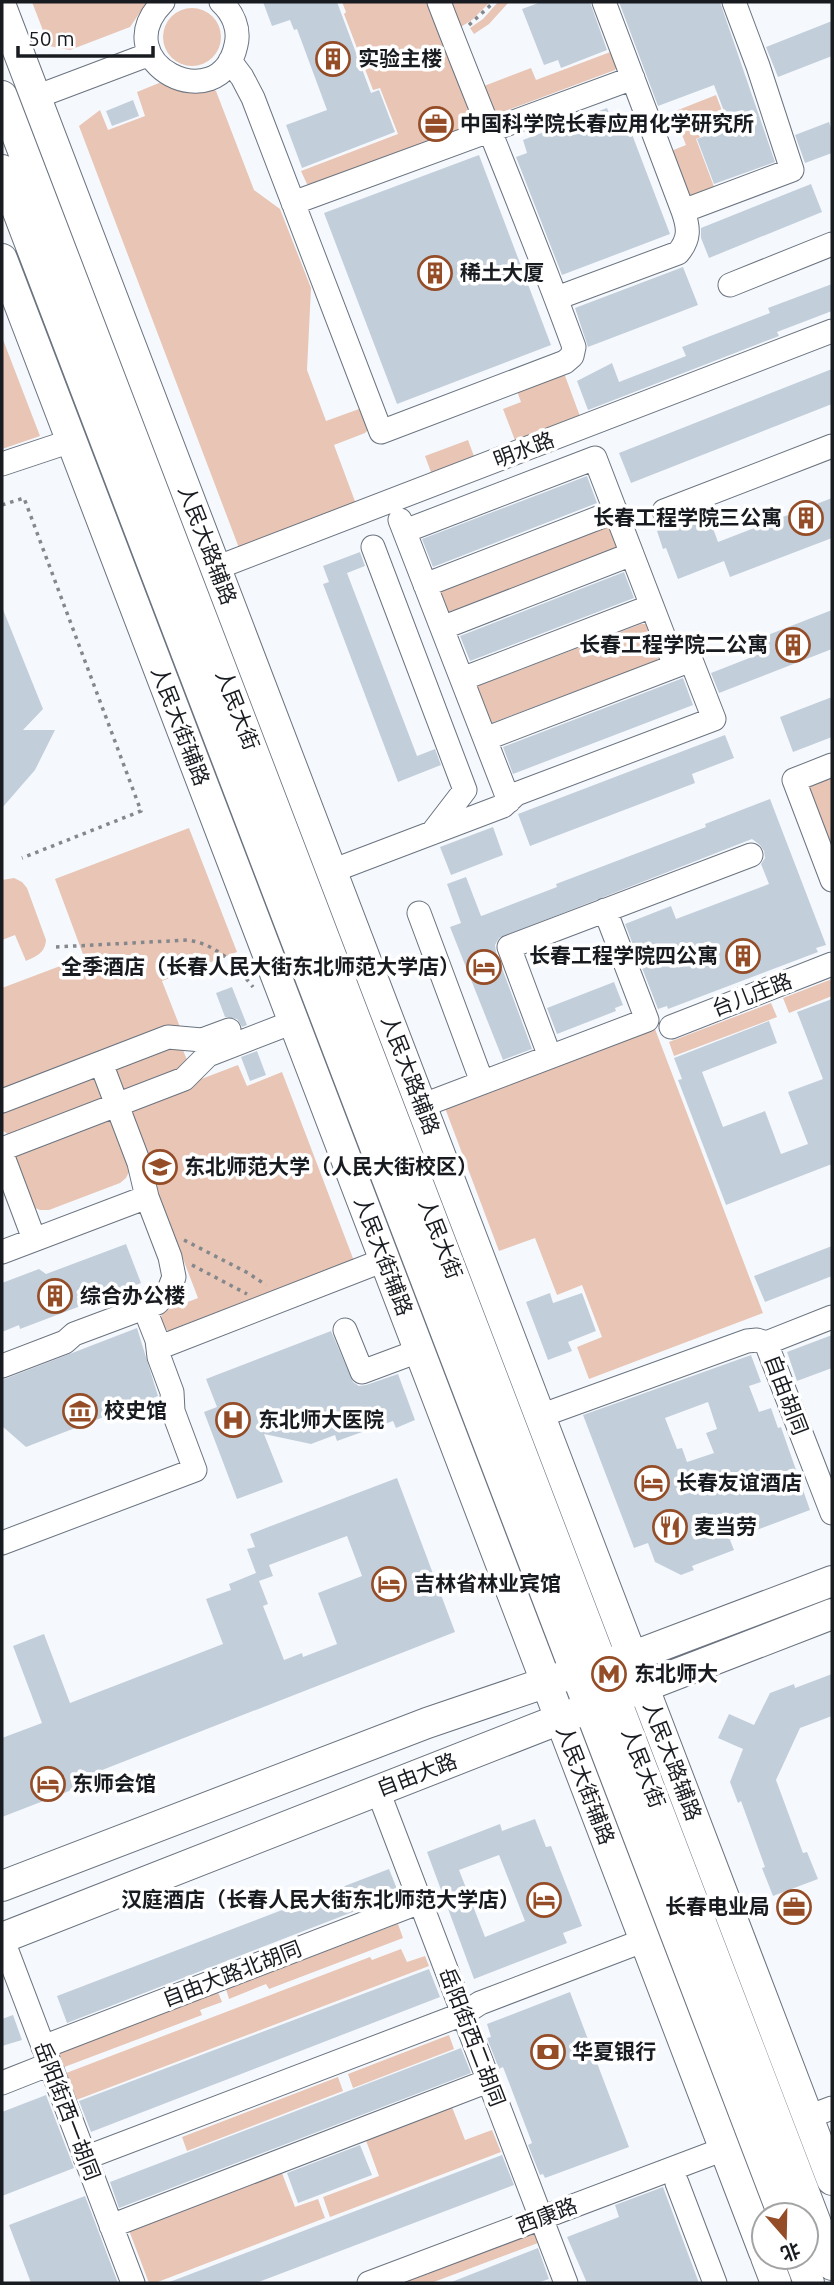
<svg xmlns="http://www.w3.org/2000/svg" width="834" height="2285" font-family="Ubuntu,'Noto Sans SC',sans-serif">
<rect width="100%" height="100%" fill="#f5f9fe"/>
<path fill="#e8c5b4" d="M32 2H147L130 27 70 50 49 46Z
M342 2H429L472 120 471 126 312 186 307 184 301 171 398 134 380 88 373 90 344 14 346 12Z
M449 2H490L472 20 459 28Z
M498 2H509L489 24 474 34 470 28 483 19Z
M163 37a29 29 0 1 1 58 0a29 29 0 1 1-58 0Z
M613 51 617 67 615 70 500 113 494 111 484 86 531 68 536 80Z
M159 83 211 88 216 91 254 190 280 209 311 288 307 370 326 421 359 409 362 410 369 429 365 433 334 445 356 504 239 548 79 126 100 110 108 130 145 116 137 92Z
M716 95 729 129 719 133 717 130 696 139 716 192 690 202 671 151 686 145 673 112Z
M2 337 40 436 2 449Z
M564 373 581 419 516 443 503 409 521 402 517 391Z
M468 440 475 459 432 475 425 456Z
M608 526H611L619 544 617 549 448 614 437 591Z
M641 624H647L660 656 656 661 489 724 475 687Z
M832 776V860L808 789 812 784Z
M189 828 237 952 162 981 180 1027 2 1094V988L84 957 55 879Z
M14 878 22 882 27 888 46 940C45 953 37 956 26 961L15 935 2 940V880Z
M832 979V996L789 1013 783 998Z
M771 1003 777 1017 674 1056 669 1042Z
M655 1029 763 1313 589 1379 577 1347 602 1337 582 1285 557 1295 535 1238 499 1251 445 1108Z
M168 1046 183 1050 187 1060 185 1068 126 1090 122 1089 115 1072 117 1068Z
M238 1065 247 1086 282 1072 354 1261 170 1332C164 1329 160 1319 162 1312L198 1298 131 1123 130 1114 141 1102Z
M92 1077 96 1079 102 1096 101 1100 9 1135 2 1130V1111Z
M108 1119 111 1122 130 1170 126 1178 120 1183 49 1210H40L33 1207 14 1159 15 1155Z
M398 1924 403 1938 269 1989 266 1984 229 1999 226 1989Z
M401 1949 407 1962 425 1956 429 1966 71 2102 61 2075 370 1957 372 1960Z
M218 1992 222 2002 200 2010 202 2015 59 2069 53 2055Z
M449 2035 454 2049 353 2088 348 2074Z
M338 2077 343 2091 187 2151 182 2137Z
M450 2102 465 2140 492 2130 501 2152 330 2217 323 2197 379 2176 364 2135Z
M280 2168 295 2207 318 2199 325 2218 155 2283H149L127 2225Z
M533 2229 538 2243 431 2283H391Z"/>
<path fill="#c3cedb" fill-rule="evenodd" d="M263 2H337L371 93 379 90 395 132 302 168 286 125 327 110 297 29 294 30 290 20 272 26Z
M541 2H590L607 50 561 68 558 60 544 65 522 9Z
M619 2H720L775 162 714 184 697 139 730 127 714 85 658 106Z
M832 21V56L778 77 766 47Z
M133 100 139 116 112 126 106 111Z
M607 108 612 121 625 116 670 234 562 275 516 157 527 153 523 140Z
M829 122 832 131V153L805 163 795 135Z
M479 155 551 345 397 404 324 213Z
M811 184 822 212 709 258 701 238V228Z
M683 267 698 305 588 347 575 308Z
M832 284V311L777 332 779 336 588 410 577 381 612 363 619 382 686 356 682 347 770 313 768 308Z
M832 369V404L631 483 619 453Z
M587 476 597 503 433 567 422 539Z
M832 498V538L730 577 724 561 678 579 666 548 663 549 657 531 707 512 718 542Z
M360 552 365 566 347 573 417 756 435 749 441 765 398 782 323 584 329 582 323 566Z
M624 572 634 598 470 661 460 636Z
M2 607 43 709 23 730H55L35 770 2 808Z
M832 610V649L719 693 711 673 757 655 752 641Z
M683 678 693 705 513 774 503 747Z
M832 697V737L793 752 780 717Z
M725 735 734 758 692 774 695 783 530 846 518 814Z
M770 799 826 945 816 948 818 952 668 1009 667 1006 658 1009 625 924 671 906 676 919 769 884 761 864 765 858 764 851 760 845 752 839 499 938 495 945 496 952 532 1049 503 1060 450 927 461 923 447 884 466 877 481 916 484 915 557 887 556 884 706 827 705 824Z
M493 827 503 855 451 875 440 847Z
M614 982 623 1005 615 1008 616 1011 557 1034 547 1008Z
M232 987 247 1025 242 1027 237 1019 225 1017 216 993Z
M832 999V1164L726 1205 678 1080 682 1079 674 1058 769 1021 777 1043 702 1072 723 1127 765 1111 781 1154 808 1144 788 1092 823 1079 797 1012Z
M257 1051 266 1075 250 1081 241 1057Z
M126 1244 141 1283 20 1329 19 1325 2 1332V1283L39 1269 46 1274Z
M832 1246V1276L765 1302 754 1276Z
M550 1293 553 1303 582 1293 596 1331 568 1342 572 1351 548 1360 526 1302Z
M137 1328 158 1396 26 1447 2 1426V1380Z
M331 1331 353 1382 359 1386 366 1385 398 1374 415 1420 396 1428 393 1421 337 1441 335 1435 311 1444 264 1434 283 1482 237 1499 204 1412 217 1407 206 1379Z
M832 1335V1368L797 1381 787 1352Z
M751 1355 761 1382 749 1386 759 1412 771 1408 778 1428 781 1427 810 1510 730 1540 734 1550 692 1566 694 1570 681 1575 655 1562 648 1543 634 1548 583 1415ZM708 1402 717 1429 706 1433 714 1453 687 1462 682 1448 677 1449 665 1418Z
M397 1478 455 1632 92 1774 95 1781 2 1817V1738L42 1723 13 1646 44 1634 70 1703 223 1644 206 1599 231 1590 229 1584 256 1573 247 1549 255 1547 250 1534ZM347 1536 362 1576 318 1593 337 1644 303 1657 302 1653 284 1660 263 1606 268 1604 259 1581 273 1576 269 1565Z
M832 1674V1716L800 1728 776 1780 803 1853 807 1852 818 1879 773 1896 762 1868 765 1867 741 1801 738 1803 730 1782 743 1749 718 1738 729 1714 754 1725 770 1693 794 1684 795 1688Z
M535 1819 546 1847 551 1846 582 1926 563 1933 567 1943 474 1979 427 1852 500 1824 502 1831ZM499 1855 525 1921 485 1937 459 1870Z
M389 1869 399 1894 67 2023 57 1996Z
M429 1969 440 1997 91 2132 79 2101Z
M570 1992 629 2147 545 2178 543 2174 540 2175 528 2145 532 2143 503 2067 499 2069 487 2038 491 2037 487 2024Z
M13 2015 22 2040 2 2046V2019Z
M461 2048 471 2073 119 2208 110 2182Z
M46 2095 74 2168 2 2196V2112Z
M360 2145 372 2175 298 2203 287 2173Z
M502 2155 514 2185 256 2283H167Z
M663 2187 699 2283H587L567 2237 619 2217 615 2205Z
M85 2196 118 2283H31L9 2225Z
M538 2248 549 2279 537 2283H449Z"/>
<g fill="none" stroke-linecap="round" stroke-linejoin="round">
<g stroke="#6a737f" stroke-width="25">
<path id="minor" d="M163 2C103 63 220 121 236 45 240 29 233 13 221 2
M230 61 242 77 253 98 381 432 565 362 572 356 574 347C532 231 483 117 439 2
M36 97 150 54
M293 203 633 78
M683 211 792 170 758 66 734 2
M730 285 832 244
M557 298 678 253C690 239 689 228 683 211L604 2
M2 464 71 441
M664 511 832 446
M400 520 509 801
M405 531 595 458 675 666
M373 547 465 790 432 833
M216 568 832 331
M425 585 616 511
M442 628 632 554
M462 679 652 606
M832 765 794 780 832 880
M332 871 503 806 516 794 714 719 691 660 485 739
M419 913 482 1082
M671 1027 832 964
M550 1057 509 947 751 855
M2 1101 168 1037 202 1040 229 1030
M421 1106 647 1020 605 910
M2 1149 184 1079 208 1055 293 1022
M2 1154 34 1239
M2 1252 147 1197
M832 1317 766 1343 832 1513
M345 1330 362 1372 405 1356
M158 1348 384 1260
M2 1366 65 1342 74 1334 157 1303 168 1292 174 1277 170 1257 147 1197 139 1163 101 1063
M540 1416 747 1341 757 1340 766 1343
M2 1543 195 1470 173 1411 172 1392 159 1357 157 1340 144 1307
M378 1791 566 2283
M2 1938 133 2283
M43 2047 420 1902
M2 2083 50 2064
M808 2117 832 2108
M85 2158 463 2014 480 2003 645 1940
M677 2183 715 2283
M111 2226 488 2081
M369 2283 724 2149"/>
</g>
<g stroke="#6a737f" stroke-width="32">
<path id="major" d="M2 9 832 2180
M2 96 832 2265
M2 170 783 2215
M2 259 764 2252
M613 1662 647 1651 832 1581
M625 1694 832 1614
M2 1886 427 1723 565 1676
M2 1938 578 1712
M766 2257 776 2283
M799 2257 809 2283"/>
</g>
<path stroke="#84878c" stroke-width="3.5" stroke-dasharray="3.5 5" stroke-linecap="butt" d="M469 25 494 2
M2 505 24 498 141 811 22 858
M56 947 188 940C218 945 234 963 253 987
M184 1240 248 1273 266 1285
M192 1265 247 1294"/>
<use href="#minor" stroke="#fff" stroke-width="23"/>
<use href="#major" stroke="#fff" stroke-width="30"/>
</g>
<defs>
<g id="building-ring" transform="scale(1.75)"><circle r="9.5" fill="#fff" stroke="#944d27" stroke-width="1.5"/><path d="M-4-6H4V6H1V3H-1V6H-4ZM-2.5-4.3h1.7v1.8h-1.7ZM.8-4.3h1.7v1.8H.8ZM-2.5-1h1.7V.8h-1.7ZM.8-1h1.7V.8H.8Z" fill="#944d27"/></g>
<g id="office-ring" transform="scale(1.75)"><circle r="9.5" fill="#fff" stroke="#944d27" stroke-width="1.5"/><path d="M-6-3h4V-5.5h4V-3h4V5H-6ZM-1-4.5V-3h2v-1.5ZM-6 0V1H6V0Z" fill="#944d27"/></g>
<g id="hotel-ring" transform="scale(1.75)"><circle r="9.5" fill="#fff" stroke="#944d27" stroke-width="1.5"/><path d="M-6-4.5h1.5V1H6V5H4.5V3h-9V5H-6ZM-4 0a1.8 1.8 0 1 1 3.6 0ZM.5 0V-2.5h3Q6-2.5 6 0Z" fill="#944d27"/></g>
<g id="university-ring" transform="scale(1.75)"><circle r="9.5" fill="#fff" stroke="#944d27" stroke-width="1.5"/><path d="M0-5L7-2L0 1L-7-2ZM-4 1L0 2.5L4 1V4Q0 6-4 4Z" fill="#944d27"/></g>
<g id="museum-ring" transform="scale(1.75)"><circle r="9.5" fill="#fff" stroke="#944d27" stroke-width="1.5"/><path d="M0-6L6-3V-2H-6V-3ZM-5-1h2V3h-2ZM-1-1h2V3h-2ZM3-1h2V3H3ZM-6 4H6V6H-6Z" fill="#944d27"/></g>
<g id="hospital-ring" transform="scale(1.75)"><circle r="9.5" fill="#fff" stroke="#944d27" stroke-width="1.5"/><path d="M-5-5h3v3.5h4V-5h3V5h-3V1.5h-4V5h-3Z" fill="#944d27"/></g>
<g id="restaurant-ring" transform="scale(1.75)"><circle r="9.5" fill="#fff" stroke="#944d27" stroke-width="1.5"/><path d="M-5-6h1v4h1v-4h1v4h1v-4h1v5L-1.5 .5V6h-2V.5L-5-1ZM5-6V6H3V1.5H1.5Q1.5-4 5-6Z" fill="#944d27"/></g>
<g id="metro-ring" transform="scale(1.75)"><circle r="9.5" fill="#fff" stroke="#944d27" stroke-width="1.5"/><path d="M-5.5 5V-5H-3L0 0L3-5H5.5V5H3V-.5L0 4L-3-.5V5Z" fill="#944d27"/></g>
<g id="bank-ring" transform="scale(1.75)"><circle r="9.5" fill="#fff" stroke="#944d27" stroke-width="1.5"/><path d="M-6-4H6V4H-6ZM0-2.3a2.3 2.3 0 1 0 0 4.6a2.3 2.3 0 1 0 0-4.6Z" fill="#944d27"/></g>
</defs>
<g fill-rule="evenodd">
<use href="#building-ring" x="333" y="59"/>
<use href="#office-ring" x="436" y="124"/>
<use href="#building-ring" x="435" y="273"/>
<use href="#building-ring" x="806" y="518"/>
<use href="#building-ring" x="793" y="645"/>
<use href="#building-ring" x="743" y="956"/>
<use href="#hotel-ring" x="484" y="967"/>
<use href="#university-ring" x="160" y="1167"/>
<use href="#building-ring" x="55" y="1296"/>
<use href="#museum-ring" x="80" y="1411"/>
<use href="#hospital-ring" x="233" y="1420"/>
<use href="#hotel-ring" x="652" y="1483"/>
<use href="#restaurant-ring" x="670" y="1527"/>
<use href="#hotel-ring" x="389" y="1584"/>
<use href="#metro-ring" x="609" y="1674"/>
<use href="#hotel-ring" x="48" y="1784"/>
<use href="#hotel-ring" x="544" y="1900"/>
<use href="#office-ring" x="794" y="1907"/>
<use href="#bank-ring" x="548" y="2052"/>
</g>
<g text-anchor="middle" stroke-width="7" stroke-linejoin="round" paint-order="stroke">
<g font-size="21" font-weight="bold" fill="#181b20" stroke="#fff" text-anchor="start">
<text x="358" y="66">实验主楼</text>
<text x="460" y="131">中国科学院长春应用化学研究所</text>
<text x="460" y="280">稀土大厦</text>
<text x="782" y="525" text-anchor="end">长春工程学院三公寓</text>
<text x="768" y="652" text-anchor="end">长春工程学院二公寓</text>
<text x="718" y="963" text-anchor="end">长春工程学院四公寓</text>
<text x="460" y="974" text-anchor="end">全季酒店（长春人民大街东北师范大学店）</text>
<text x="184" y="1174">东北师范大学（人民大街校区）</text>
<text x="80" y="1303">综合办公楼</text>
<text x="104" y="1418">校史馆</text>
<text x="258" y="1427">东北师大医院</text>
<text x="676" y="1490">长春友谊酒店</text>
<text x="694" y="1534">麦当劳</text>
<text x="414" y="1591">吉林省林业宾馆</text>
<text x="634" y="1681">东北师大</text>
<text x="72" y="1791">东师会馆</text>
<text x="520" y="1907" text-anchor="end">汉庭酒店（长春人民大街东北师范大学店）</text>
<text x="770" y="1914" text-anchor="end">长春电业局</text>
<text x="572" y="2059">华夏银行</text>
</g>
<g font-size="21" fill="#181b20" stroke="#fff">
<text transform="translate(524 450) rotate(-21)" y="7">明水路</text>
<text transform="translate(207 545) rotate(69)" y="7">人民大路辅路</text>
<text transform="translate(237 710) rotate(69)" y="7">人民大街</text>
<text transform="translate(180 726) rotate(69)" y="7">人民大街辅路</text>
<text transform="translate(752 995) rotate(-21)" y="7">台儿庄路</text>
<text transform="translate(410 1075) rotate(69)" y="7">人民大路辅路</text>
<text transform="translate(440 1239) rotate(69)" y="7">人民大街</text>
<text transform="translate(383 1256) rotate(69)" y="7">人民大街辅路</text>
<text transform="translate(786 1395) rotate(69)" y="7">自由胡同</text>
<text transform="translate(672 1761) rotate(69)" y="7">人民大路辅路</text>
<text transform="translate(643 1768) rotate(69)" y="7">人民大街</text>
<text transform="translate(417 1775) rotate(-21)" y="7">自由大路</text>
<text transform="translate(585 1785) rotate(69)" y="7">人民大街辅路</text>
<text transform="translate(232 1974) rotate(-21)" y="7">自由大路北胡同</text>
<text transform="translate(472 2037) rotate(69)" y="7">岳阳街西二胡同</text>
<text transform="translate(67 2111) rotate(69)" y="7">岳阳街西一胡同</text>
<text transform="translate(547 2216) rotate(-21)" y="7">西康路</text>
</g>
</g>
<rect width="834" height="2285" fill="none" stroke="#181b20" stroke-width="7"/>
<g transform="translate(785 2236) rotate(160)"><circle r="33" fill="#ffffff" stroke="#a3a4a6" stroke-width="2"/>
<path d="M0-5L12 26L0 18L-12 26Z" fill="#944d27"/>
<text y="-10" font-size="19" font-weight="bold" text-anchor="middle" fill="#181b20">北</text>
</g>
<path d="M18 46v10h135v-10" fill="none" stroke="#181b20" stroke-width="3.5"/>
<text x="28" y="46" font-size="21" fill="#181b20" stroke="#ffffff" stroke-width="5" paint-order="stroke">50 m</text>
</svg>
